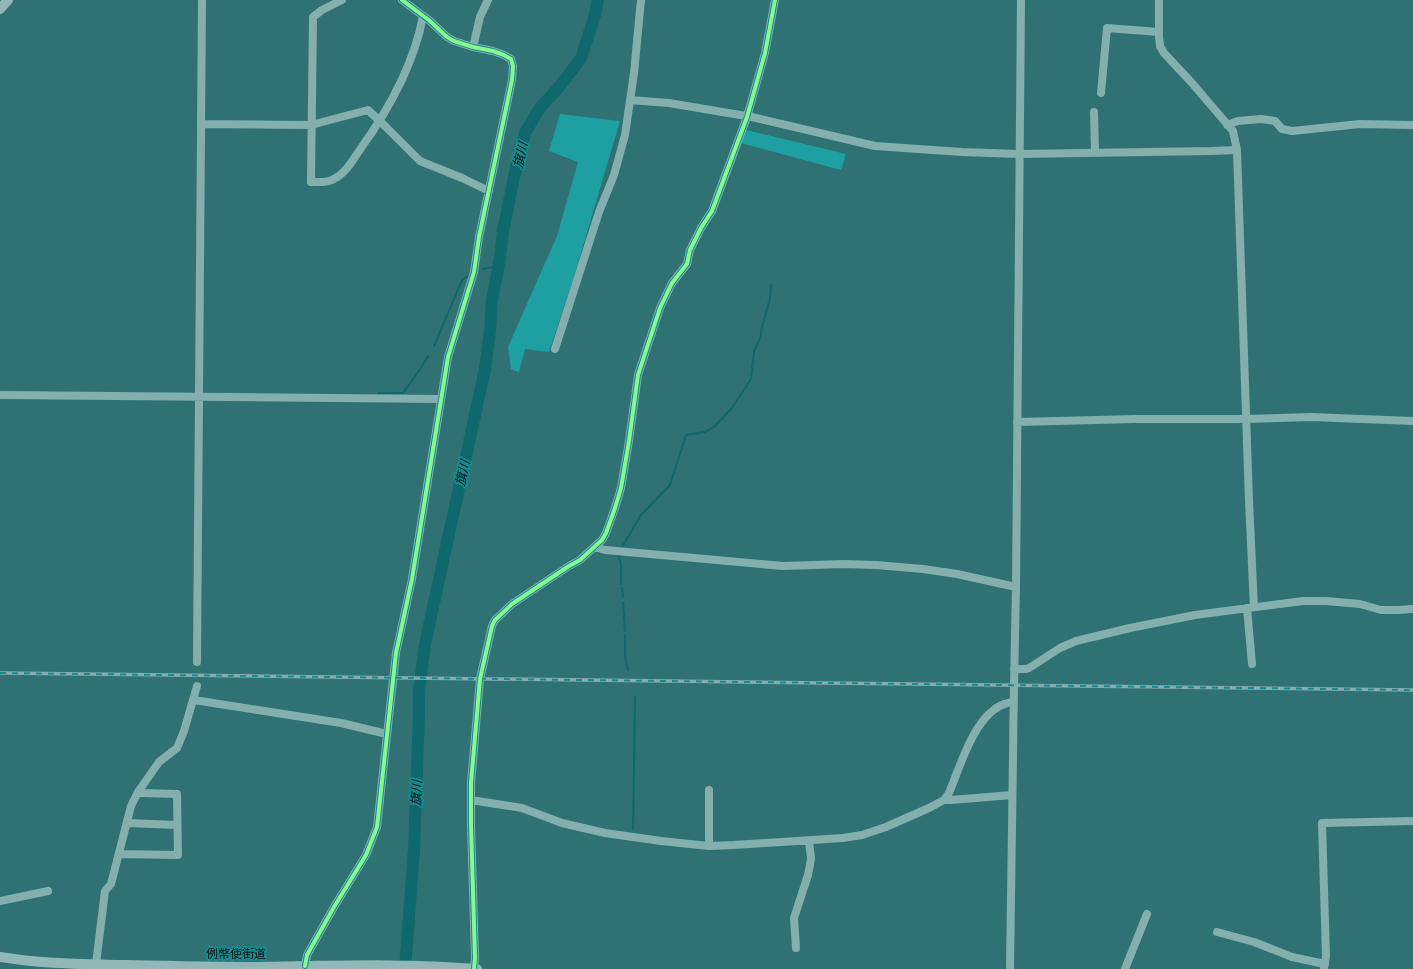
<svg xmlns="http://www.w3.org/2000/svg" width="1413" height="969" font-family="'Nunito Sans','Noto Sans JP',sans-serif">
<rect width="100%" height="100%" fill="#307173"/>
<path fill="#1e9fa2" d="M560 114 620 121 573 280 549 352 525 349 519 372 511 369 508 347 557 236 578 162 549 151Z
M746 130 846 154 841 170 741 143Z"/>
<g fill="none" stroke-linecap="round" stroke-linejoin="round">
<path stroke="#0f686c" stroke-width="2" d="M483 269 498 266
M434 346 462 280 468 276
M378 393H403L419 371 428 356
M622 547 641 515 670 485 686 435 705 432 714 427 732 408 751 379 754 352 761 336V331L770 298 771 285
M618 554 621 565V584
M622 588 623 597
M623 602 625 631
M625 635V656L628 670
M633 829 635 697"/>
<path stroke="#0f686c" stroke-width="12" d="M405 969 414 850 419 714V691L425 644 485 369 490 331 492 300 500 258 503 231 517 163 525 133 539 109 560 86 581 58 595 15 598 0"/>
<path stroke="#84afaf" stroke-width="8" d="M342 0 322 10 313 17 311 182C318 182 326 183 332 180 344 175 352 162 359 151 388 111 414 65 423 16
M1159 0V36L1160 46 1164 53 1192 83 1233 131 1237 150 1249 501 1254 607
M473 47 480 17 488 0
M1101 93 1107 28 1159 32
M630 100 669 103 752 117 875 146 962 152 1019 154 1212 151 1237 150
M1094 112 1095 153
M201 124 311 125 368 110 386 127 420 161 462 178 489 191
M1227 125 1238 121 1261 119 1275 121 1282 129 1292 131 1360 124 1413 125
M555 349 599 212 614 175 625 135 634 73 641 0
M0 395 441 399
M1017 422 1135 419H1246L1311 417 1413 421
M595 547 605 550 783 566 843 564 876 565 923 569 957 574 1016 587
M1247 608 1252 664
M197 662 202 0
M1014 669H1026L1029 668 1060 648 1076 641 1130 628 1195 615 1303 601H1326L1360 604 1381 610H1398L1413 609
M194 700 341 723 387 734
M471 800 522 808 562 823 605 833 661 841 709 846 734 845 843 838 862 835 886 827 929 808 944 800 949 793C961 765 977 704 1014 702
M944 800H951L1012 795
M127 823 177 825
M709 846V790
M119 854 178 855 177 794 142 793 138 792
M0 901 48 891
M1217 932 1254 942 1292 957 1325 964
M796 948 794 918 808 875 811 859 809 841
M96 964 105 891 111 884 131 806 138 792 159 762 177 748 184 731 197 686
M305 966 307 955 334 907 366 855 377 827 396 653 412 579 448 357 474 272 479 237 512 80 513 66 511 59 504 55 493 51 473 47 454 41 447 37 430 21 402 0
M474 969 475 958 471 825V783L480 679 492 626 495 620 512 604 569 566 580 560 602 540 606 533 615 508 621 488 629 441 638 375 660 308 672 283 687 264 690 250 701 228 712 211 747 117 765 53 775 0
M1010 969 1014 685 1016 587 1021 0
M1125 969 1147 914
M1324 969 1326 956 1322 823 1413 821"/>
<path stroke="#92b7b9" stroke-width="10" d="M0 9 8 0
M0 957C41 964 82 964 123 965 168 966 212 967 256 967 330 966 403 963 477 969"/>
<g stroke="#86adaf" stroke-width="3.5">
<path id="rail" d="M0 673 1413 690"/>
</g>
<use href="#rail" stroke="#148b8f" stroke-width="2" stroke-dasharray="6" stroke-linecap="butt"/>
<g stroke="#148b8f" stroke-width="6">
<path id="cycleway" d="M305 966 307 955 334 907 366 855 377 827 396 653 412 579 448 357 474 272 479 237 512 80 513 66 511 59 504 55 493 51 473 47 454 41 447 37 430 21 402 0
M474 969 475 958 471 825V783L480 679 492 626 495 620 512 604 569 566 580 560 602 540 606 533 615 508 621 488 629 441 638 375 660 308 672 283 687 264 690 250 701 228 712 211 747 117 765 53 775 0"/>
</g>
<use href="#cycleway" stroke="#87f88f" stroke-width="4"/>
</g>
<g text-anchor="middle" stroke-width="4" stroke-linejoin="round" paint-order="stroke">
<g font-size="12" fill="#111" stroke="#148b8f">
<text x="236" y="958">例幣使街道</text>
</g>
<g font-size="13" font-style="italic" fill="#111" stroke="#148b8f">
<text transform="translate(520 155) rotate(-77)" y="5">旗川</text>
<text transform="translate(462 473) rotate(-78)" y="5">旗川</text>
<text transform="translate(416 793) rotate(-88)" y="5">旗川</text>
</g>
</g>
</svg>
